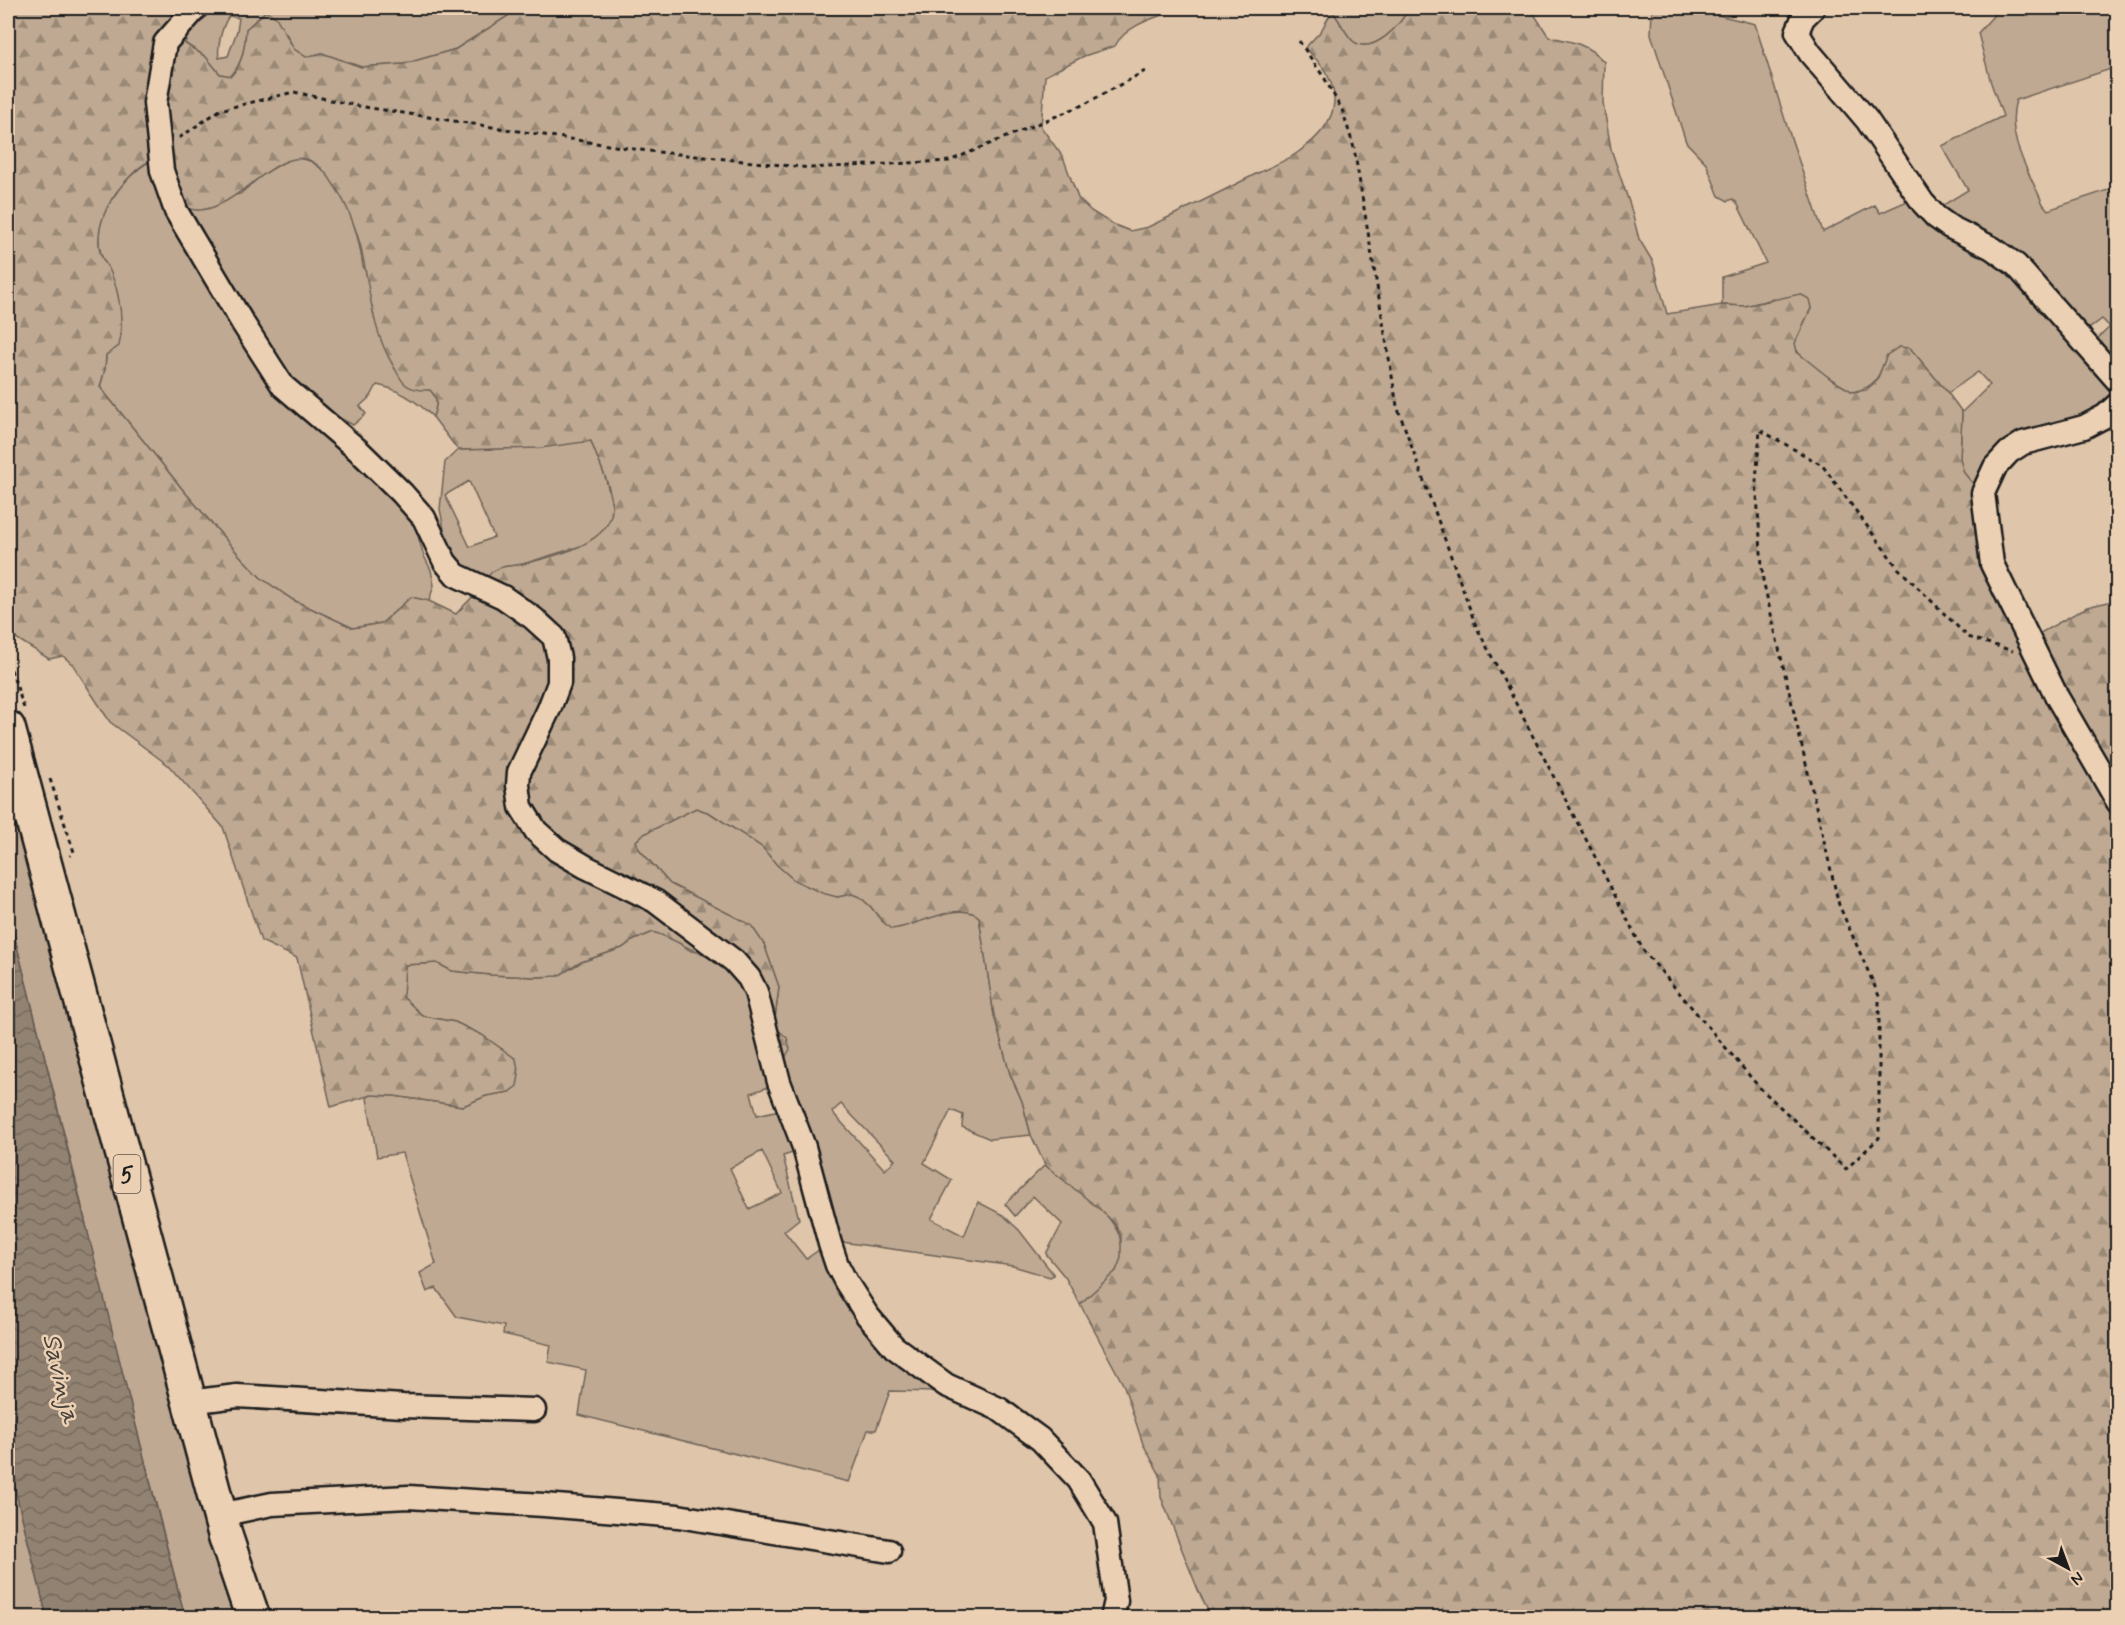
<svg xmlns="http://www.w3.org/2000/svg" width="2125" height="1625" font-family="Mynerve,sans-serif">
<defs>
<pattern id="forest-firs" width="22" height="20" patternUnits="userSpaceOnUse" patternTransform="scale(1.5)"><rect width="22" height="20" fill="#bfa992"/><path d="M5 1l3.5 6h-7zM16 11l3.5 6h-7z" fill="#9a8976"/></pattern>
<pattern id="water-waves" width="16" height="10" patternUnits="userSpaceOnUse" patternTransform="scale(1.5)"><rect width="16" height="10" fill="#928272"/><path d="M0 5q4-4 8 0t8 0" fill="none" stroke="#766a5d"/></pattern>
</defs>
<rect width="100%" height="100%" fill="#dfc5aa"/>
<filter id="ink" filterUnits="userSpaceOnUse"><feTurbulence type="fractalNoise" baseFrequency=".0167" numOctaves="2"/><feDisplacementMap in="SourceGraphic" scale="12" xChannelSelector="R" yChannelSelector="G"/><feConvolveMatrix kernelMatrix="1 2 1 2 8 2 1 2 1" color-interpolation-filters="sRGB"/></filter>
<g filter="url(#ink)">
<path fill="#bfa992" stroke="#6e6257" stroke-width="1.5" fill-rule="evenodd" d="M201 8H556L547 10 512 11 508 16 456 49 404 64 361 67 322 53 306 57 294 49 287 35 266 11 246 29C245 46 243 63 231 76L220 74 206 57 185 43ZM229 16 239 18 237 31 228 56 219 58C217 46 222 26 229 16Z
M1334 8H1408C1403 24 1373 55 1354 42 1347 37 1339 19 1332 11Z
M1658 8H1689L1755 24 1787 126 1823 232 1875 205 1880 213 1914 198 1989 251 2115 391 2114 399 2107 408 2039 432 1978 490 1964 473 1960 459 1962 412 1990 385 1978 372 1948 393 1910 348 1887 355C1879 376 1877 387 1853 392 1841 385 1794 359 1795 344 1796 336 1807 317 1811 309L1773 299 1745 306 1722 305V277L1766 263 1737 203 1733 199 1728 201 1719 196 1706 163 1686 142 1651 34 1652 10Z
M2000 8H2117V67L2016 100C2005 136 2029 172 2043 204L2048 210 2117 187V374L2081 334 1935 210 1968 190 1942 146 2003 116 1991 83 1978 33ZM2102 319 2110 327 2097 339 2089 329Z
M293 157C299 159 306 159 312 162 345 181 358 231 363 266L416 389 430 390C439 399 437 405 433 417 418 402 399 389 377 385L371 396 360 406 366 414 353 425 338 417 332 422 290 389 178 205 240 194 263 174Z
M153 159 243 334 400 497 414 523 424 556 431 570 434 585 429 601 411 597 382 623 353 628 293 600 261 578 239 555 183 490 100 387 105 369 106 355 118 346C124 325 119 295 111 274 108 267 103 261 101 254 90 217 124 176 153 159Z
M591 441 606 479 612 505 611 522 600 534 584 545 520 565 501 567 485 583 464 573 448 550 440 509 445 462 458 450 518 448ZM469 481 494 537 470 547 445 495Z
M8 769 237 1617H185L98 1278 77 1185 8 911Z
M696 808 710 813 763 847 777 865 837 897 852 894 860 897 871 907 882 921 956 911 974 912 979 917 994 1015 1010 1074 1022 1101 1031 1135 990 1139 962 1127 963 1115 951 1110 924 1163 952 1180 931 1219 964 1236 978 1202 1003 1215 1019 1230 1054 1275 1050 1277 1013 1266 835 1241 789 1095 774 1026 779 987 764 944 751 925 670 884 639 849 636 841 642 835ZM841 1104 895 1160 885 1170 832 1112Z
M653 932 670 937 691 951 720 954 743 977 774 1085 751 1093 757 1115 784 1109 799 1151 783 1156 799 1219 784 1231 806 1259 823 1247 937 1392 890 1391 876 1430H868L849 1482 579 1415 586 1370 548 1362 551 1345 503 1334 504 1326 457 1317 436 1288 427 1292 420 1273 436 1264 402 1153 377 1157 367 1098 371 1095 394 1096 463 1106 486 1096 509 1092 482 1035 455 1022 423 1016 402 997 405 965 437 963 452 971 491 975 536 977 558 976 581 962 622 948 632 941ZM762 1151 782 1193 749 1209 730 1168Z
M1045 1165C1074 1189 1141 1224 1117 1269 1111 1281 1090 1295 1080 1304L1065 1277 1046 1254 1062 1224 1033 1196 1015 1216 1005 1204Z
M8 1461 47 1617H12C7 1606 2 1581 11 1570L8 1558Z"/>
<path fill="url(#forest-firs)" stroke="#6e6257" stroke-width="1.5" d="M15 8H187L182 16 176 38 206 57 220 74 231 76C243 63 245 46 246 29L266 11 276 17 294 49 306 57 322 53 361 67 404 64 456 49 508 16 512 11 547 10 556 8H1182C1159 17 1127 23 1115 46L1084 56 1045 76 1041 127 1063 157 1078 198 1091 211 1112 224 1130 231 1148 227C1182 211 1215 195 1248 178 1264 169 1283 163 1297 153 1344 121 1346 85 1305 48L1321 31 1332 11C1339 19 1347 37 1354 42 1373 55 1403 24 1408 8H1533L1532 11 1549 37C1571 41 1588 44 1604 62L1603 103 1611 149 1630 205 1639 239 1653 262 1667 314 1722 305 1745 306 1800 294 1809 299 1811 308 1795 343 1797 352 1832 380 1853 392 1866 390 1877 380 1887 355 1899 347 1910 348 1948 393 1962 412 1960 459 1964 473 1978 490 1985 565 2023 641 2050 702 2117 817V1617L1286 1618 1279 1615 1259 1618 1211 1617 1198 1590 1161 1497 1160 1475 1143 1444 1124 1386 1080 1304 1116 1271 1121 1258V1235L1114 1223 1103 1212 1045 1165 1031 1135 1022 1101 1010 1074 994 1015 979 917C960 899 915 928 891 929L882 921 871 907 860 897 852 894 837 897 822 893 794 880 777 865 762 847 710 813 696 808 642 835 636 841 639 849 670 884 751 925 764 944 779 987 774 1026 787 1038 790 1049 784 1060 792 1092 789 1095 782 1079 764 1006 755 979 736 956 701 933 655 895 589 862 556 841 527 805 522 784 526 765 553 710 564 681 562 644 570 635 545 611 539 615 492 585 485 583C487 579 489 574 492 572 501 565 513 566 523 564 552 557 614 544 612 506 611 484 598 462 591 441L540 448 458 450 433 417C437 405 439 399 430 390 421 390 411 390 404 383 400 379 397 372 394 367 369 326 371 287 360 244 354 223 345 200 332 182 327 173 318 164 309 160 276 148 238 208 200 210 194 211 185 207 178 205L160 157C144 161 134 172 123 184 107 202 95 228 100 252 102 260 108 266 111 273 120 294 124 325 119 346L106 355 105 369 100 387 183 490 239 555 261 578 293 600 353 628 382 623 411 597 429 601 456 614 479 590C518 610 565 635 553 686 552 693 547 700 544 707 534 729 521 751 513 773 503 845 592 872 640 900 668 916 694 935 720 954L710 958C690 950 673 938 653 932L632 941 622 948 581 962 558 976 536 977 491 975 452 971 437 963 405 965 403 997 423 1016 455 1022 482 1035 516 1059 519 1075 517 1086 509 1092 486 1096 463 1106 394 1096 371 1095 331 1107 297 958 261 941 223 827 168 765 110 722 73 665 63 656 49 659 8 633V21Z
M2117 600V792L2033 637 2087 607Z"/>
<path fill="url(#water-waves)" stroke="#635950" stroke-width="1.5" d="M8 911C68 1146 123 1383 185 1617H47L8 1461Z"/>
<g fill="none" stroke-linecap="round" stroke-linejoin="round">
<g stroke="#1c1c1c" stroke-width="27">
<path id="street" d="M196 8 165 43 155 103 162 171 176 211 242 322 283 386 359 451 402 493 424 518 445 562 456 575 503 597 533 618 554 637 559 658V683L549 709 519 772 518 785 521 807 536 831 557 850 586 867 655 901 734 961 749 978 756 992 779 1082 804 1147 830 1244 837 1265 846 1282 867 1315 894 1347 946 1385 999 1409 1040 1439 1079 1480 1105 1523 1116 1601 1112 1618
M1813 8 1803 18 1797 32 1810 53 1867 120 1923 203 1936 217 1950 227 1992 248 2016 265 2118 381
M2118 404 2105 416 2084 427 2023 443 2009 452 1995 467 1983 493 1992 564 2057 697 2118 802
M189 1402 237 1396 403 1406 534 1410
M220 1515 272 1504 408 1497 544 1505 678 1516 889 1551"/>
</g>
<g stroke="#1c1c1c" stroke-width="38">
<path id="primary" d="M8 728 226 1538 253 1618"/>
</g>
<path stroke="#1c1c1c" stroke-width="3" stroke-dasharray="4.5 4.5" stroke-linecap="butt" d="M1299 41 1325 79 1343 112 1354 148 1397 406 1476 626 1643 950 1759 1087 1846 1169 1879 1138V996L1839 905 1763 580 1756 482 1760 430 1822 465 1898 568 1968 637 2013 651
M179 138 220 110 294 92 358 106 640 150 810 168 949 161 1085 104 1147 70
M8 661 24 708
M50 779 74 852 70 856"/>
<use href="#street" stroke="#ecd0b3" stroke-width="22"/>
<use href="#primary" stroke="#ecd0b3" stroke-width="33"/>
</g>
</g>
<g text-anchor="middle" stroke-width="5" stroke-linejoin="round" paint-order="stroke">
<rect fill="#ecd0b3" stroke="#5a5249" stroke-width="1.5" x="113.5" y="1155" width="27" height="38" rx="4.5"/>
<g font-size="22" font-weight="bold" fill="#1c1c1c">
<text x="127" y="1182">5</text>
</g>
<g font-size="26" font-style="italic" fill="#45403a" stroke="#ecd0b3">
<text transform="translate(62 1378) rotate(77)" y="9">Savinja</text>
</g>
</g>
<rect width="2125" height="1625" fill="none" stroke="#ecd0b3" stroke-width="30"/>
<rect x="15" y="15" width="2095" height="1595" fill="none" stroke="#1c1c1c" stroke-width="2" filter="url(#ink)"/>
<g transform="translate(2068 1568) rotate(139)" stroke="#ecd0b3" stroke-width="4.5" paint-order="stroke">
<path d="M0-4.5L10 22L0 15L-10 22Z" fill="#1c1c1c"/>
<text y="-9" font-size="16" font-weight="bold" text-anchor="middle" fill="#1c1c1c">N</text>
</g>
</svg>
